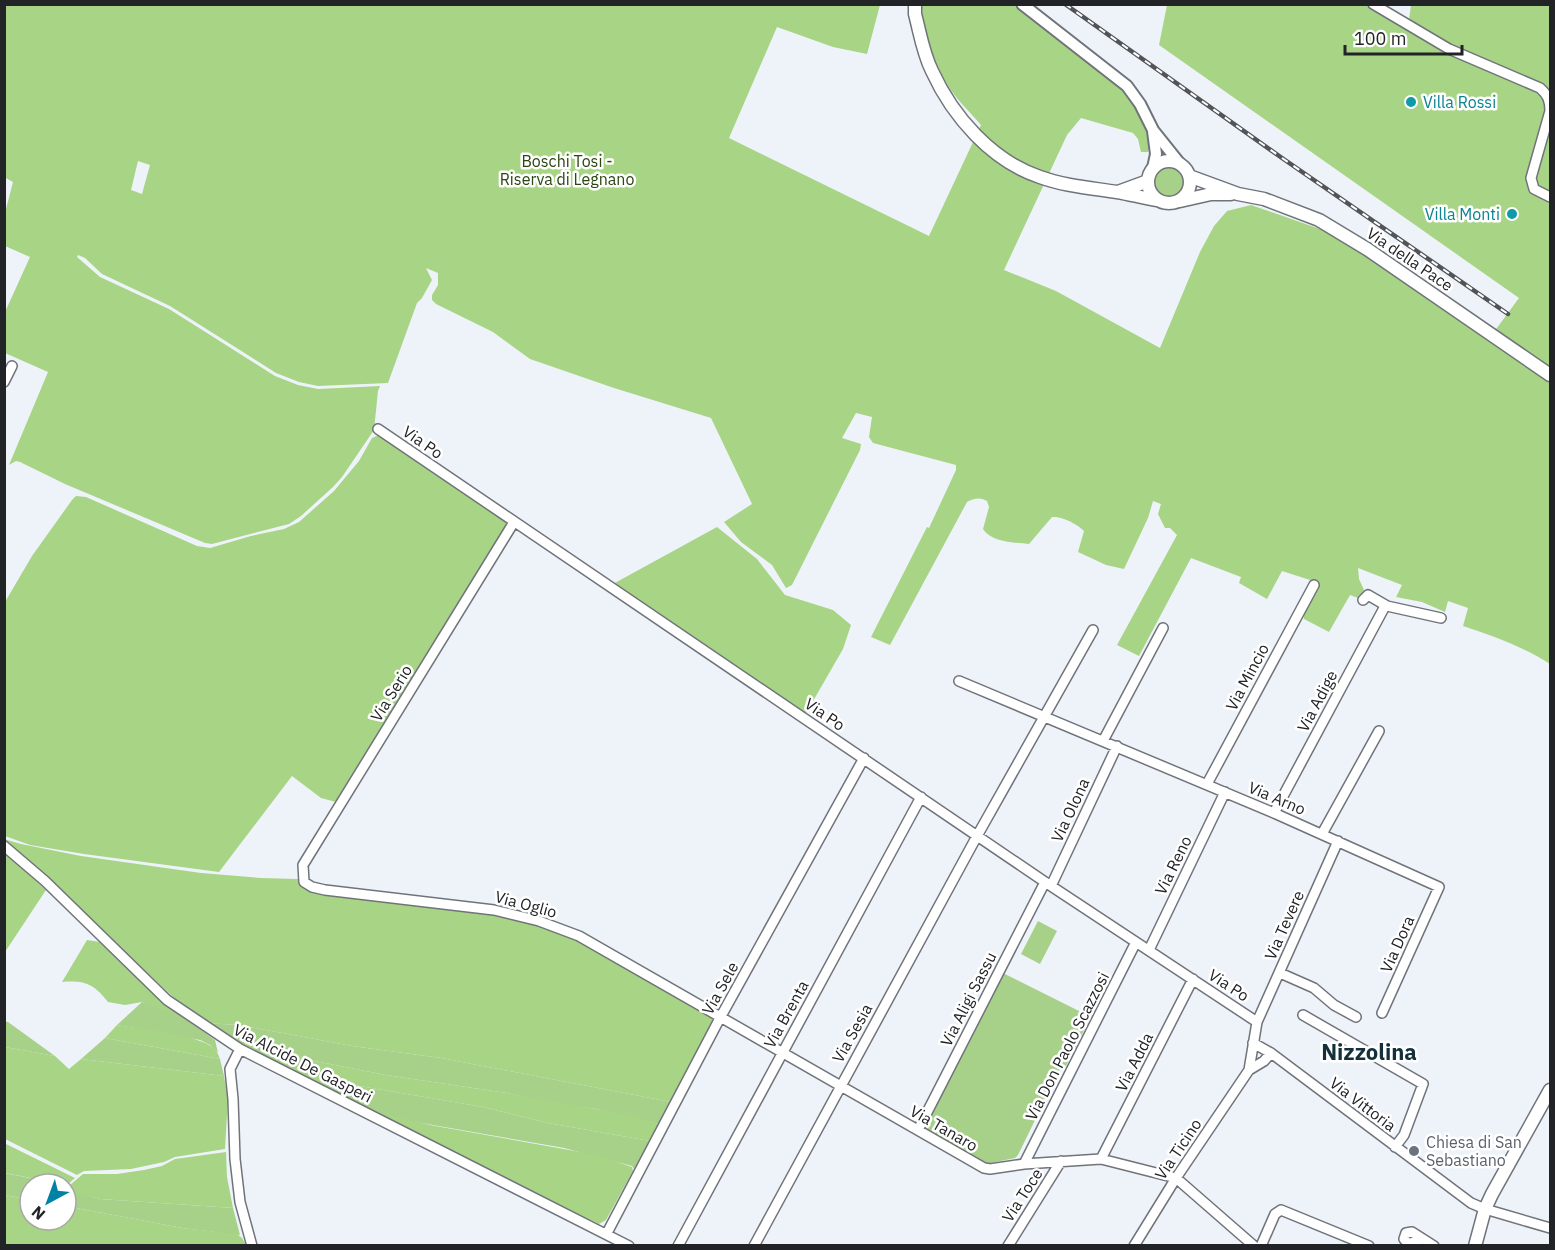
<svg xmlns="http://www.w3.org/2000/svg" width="1555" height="1250" font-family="'IBM Plex Sans',sans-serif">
<rect width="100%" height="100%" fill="#eef3fa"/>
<path fill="#a7d089" d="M1151 182a18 18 0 1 1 36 0a18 18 0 1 1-36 0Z
M1038 921 1057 931 1040 964 1021 954Z
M1003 973 1085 1014 1079 1027 1084 1030 1065 1068 1061 1067 1018 1155 1015 1158 986 1164 926 1129 925 1125Z
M142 1002 175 1011 215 1040 218 1053 210 1045 200 1040 117 1025Z
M4 1021 8 1022 55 1056 5 1047Z
M203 1023 239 1025 352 1046 441 1058 671 1102 659 1124 596 1109 559 1104 507 1093 386 1075 269 1052 249 1050Z
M105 1038 220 1059 224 1076 81 1059Z
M316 1084H348L483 1107 548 1123 650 1141 634 1169 632 1166 564 1148 404 1120 373 1111Z
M4 1173 61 1184H30V1200L5 1195Z
M66 1185H70L74 1192 100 1199 233 1208 240 1235 182 1228 66 1206Z"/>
<path fill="#a8d486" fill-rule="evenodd" d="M5 5H880L867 54 833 47 777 27 729 138 929 236 981 125C971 113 959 102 950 89 938 72 921 26 922 5H1013L1125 91 1144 122 1151 143 1148 152H1141L1138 139 1133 133 1081 118 1067 135 1004 270 1056 291 1160 348 1200 252 1214 226 1227 211 1251 205 1320 229 1352 247 1488 340 1519 298 1159 45 1167 5H1382L1409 20 1411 5H1550V664C1523 647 1494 636 1463 626L1468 608 1448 601 1445 612 1422 602 1396 597 1402 585 1358 568 1359 579 1364 590 1361 596 1359 595 1358 598 1350 595 1329 632 1304 619 1303 613 1315 589 1308 585 1310 580 1282 571 1267 599 1239 583 1241 577 1191 558 1139 656 1117 645 1177 535 1170 528H1165L1158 514 1161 504 1153 501 1148 518 1124 569 1106 565 1078 552 1084 531C1077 524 1062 516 1052 517L1029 544C1014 542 992 543 983 529L989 507 987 501C980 497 974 498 967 502L890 645 871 637 927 527 929 528 956 470V465L873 443 869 437 872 417 856 413 842 438 861 444 860 450 792 585 786 588 772 565 741 542 724 522 752 504 711 418 614 388 530 359 493 332 436 304 432 300V295L438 285V273L426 268 432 280 422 298 417 303 388 383 318 386 299 382 276 373 170 306 102 274 85 258 78 255 77 257 100 277 169 309 275 376 298 385 318 389 380 386 378 391 374 430 342 477 333 487 301 516 289 524 212 544 205 543 65 484 20 462 16 461 9 465 48 372 5 353V312L30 257 5 246 6 230 5 229V213L13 182 4 177ZM138 161 150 165 142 194 131 190Z
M381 434 509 522 346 790 336 802 321 798 292 776 219 872 84 854 30 845 5 836V602L32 556 72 500 76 496 86 497 197 546 210 548 251 536 284 529 299 522 334 491 359 461 372 438Z
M717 527 757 559 785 595 833 610 851 625 843 649 805 715 613 584Z
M4 839 21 844 81 856 201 873 261 878 298 879 346 891 449 910 506 915 569 933 714 1017V1021L671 1102 441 1058 352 1046 239 1025 203 1023 171 995Z
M5 852 46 890 5 952Z
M87 940 100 942 175 1011 169 1012 142 1002 125 1005 108 1002C94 984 85 980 62 982Z
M117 1025C140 1029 191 1034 209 1045 215 1048 218 1053 220 1059L105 1038Z
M5 1047 55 1056 69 1069 81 1059 224 1076 228 1098 225 1149 175 1157 164 1162 131 1169 84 1171 77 1175 5 1139Z
M249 1050 269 1052 386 1075 507 1093 634 1116 659 1124 650 1141 548 1123 483 1107 348 1084H316Z
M373 1111 430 1125 597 1155 632 1167 633 1171 606 1220 599 1224 529 1191Z
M4 1143 75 1178 67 1185 5 1173Z
M226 1152 227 1177 233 1208 100 1199 75 1193 70 1185 83 1174H117L144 1170 162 1166 175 1159Z
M5 1195 30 1200V1220H66V1206L182 1228 237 1234 242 1238 246 1245H5Z"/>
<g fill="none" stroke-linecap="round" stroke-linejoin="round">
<g stroke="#70747a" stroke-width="12">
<path id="minor" d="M1373 4 1449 49 1540 88C1548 95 1550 101 1550 111L1531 178 1534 189 1550 197
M4 382 12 366
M378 429 1045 882 1257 1022
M514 522 303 865 304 882 312 887 325 890 494 910 539 921 579 936 984 1168 990 1169 1024 1164 1101 1159 1176 1178 1254 1246
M1363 600 1368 595 1387 606 1441 618
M959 681 1274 813 1439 887 1382 1013
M1103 741 1163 628
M1207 784 1314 585
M1274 813 1384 608 1387 606
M1322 834 1379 731
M4 846 45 881 167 1000 240 1049 629 1246
M1051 886 1117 746
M1149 950 1225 792
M1280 973 1314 988 1334 1005 1356 1017
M1303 1015 1423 1084 1404 1135 1395 1147
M1253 1043 1271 1053 1471 1203 1485 1209 1550 1228
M240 1049 230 1069 233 1099 235 1159 240 1202 252 1246
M1249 1070 1257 1022 1338 841
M918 1130 1045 882
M1101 1159 1193 979
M1024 1164 1136 942
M607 1233 720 1018 864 758
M1422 1239 1408 1244 1404 1239 1406 1233 1412 1232 1434 1246
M678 1246 921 797
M754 1246 977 836 1093 630
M1008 1246 1061 1161
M1134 1246 1176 1178 1249 1070 1264 1061 1271 1053
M1261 1246 1275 1214 1281 1210 1369 1246"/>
</g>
<g stroke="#70747a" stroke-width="14">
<path id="tertiary" d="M1022 4 1127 86 1140 104 1153 130 1181 165
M1153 131 1156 154 1153 168"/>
</g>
<g stroke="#70747a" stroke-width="15">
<path id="secondary" d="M915 4V14C920 33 923 53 932 71 953 117 992 161 1040 177 1065 186 1091 188 1117 192 1130 194 1143 198 1157 200
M1148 182a21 21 0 1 1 42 0a21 21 0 1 1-42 0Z
M1189 176 1238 194 1264 199 1319 220 1367 249 1550 375
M1118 192 1148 181
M1180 201 1211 194H1231
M1475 1246 1485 1209 1492 1194 1550 1090"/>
</g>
<use href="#minor" stroke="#fff" stroke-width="9"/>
<use href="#tertiary" stroke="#fff" stroke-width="10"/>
<use href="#secondary" stroke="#fff" stroke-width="12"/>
<g stroke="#525458" stroke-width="4.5">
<path id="rail" d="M1065 4 1282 158 1508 314"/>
</g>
<use href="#rail" stroke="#fff" stroke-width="2" stroke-dasharray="7" stroke-linecap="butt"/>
</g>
<g fill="#0f9aa8" stroke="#fff" stroke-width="2">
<circle cx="1411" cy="102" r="6"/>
<circle cx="1512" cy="214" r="6"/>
</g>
<circle fill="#6b7280" stroke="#fff" stroke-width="2" cx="1414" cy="1151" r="6"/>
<g text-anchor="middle" stroke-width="5" stroke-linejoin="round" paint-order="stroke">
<g font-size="16" fill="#0d838f" stroke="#fff" text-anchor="start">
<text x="1423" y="108">Villa Rossi</text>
<text x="1500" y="220" text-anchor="end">Villa Monti</text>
</g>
<g font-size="16" fill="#2b4610" stroke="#fff">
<text x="567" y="167">Boschi Tosi -<tspan x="567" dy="18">Riserva di Legnano</tspan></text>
</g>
<g font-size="16" fill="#222326" stroke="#fff">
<text transform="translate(1410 259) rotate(34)" y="6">Via della Pace</text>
<text transform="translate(423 442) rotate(35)" y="6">Via Po</text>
<text transform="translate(1247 677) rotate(-62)" y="6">Via Mincio</text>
<text transform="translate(391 693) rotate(-58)" y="6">Via Serio</text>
<text transform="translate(1317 701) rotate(-62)" y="6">Via Adige</text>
<text transform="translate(825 714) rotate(34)" y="6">Via Po</text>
<text transform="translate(1277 798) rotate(23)" y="6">Via Arno</text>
<text transform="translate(1070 810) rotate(-65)" y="6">Via Olona</text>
<text transform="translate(1173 865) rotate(-64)" y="6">Via Reno</text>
<text transform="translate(526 904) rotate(15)" y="6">Via Oglio</text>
<text transform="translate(1284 925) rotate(-66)" y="6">Via Tevere</text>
<text transform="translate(1397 944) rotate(-66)" y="6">Via Dora</text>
<text transform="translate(1229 985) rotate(33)" y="6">Via Po</text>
<text transform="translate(720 988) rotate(-61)" y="6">Via Sele</text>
<text transform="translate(968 999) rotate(-63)" y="6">Via Aligi Sassu</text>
<text transform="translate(786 1014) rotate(-61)" y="6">Via Brenta</text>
<text transform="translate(852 1033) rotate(-61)" y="6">Via Sesia</text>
<text transform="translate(1067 1046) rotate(-63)" y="6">Via Don Paolo Scazzosi</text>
<text transform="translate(1134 1062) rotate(-63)" y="6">Via Adda</text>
<text transform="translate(303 1063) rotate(27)" y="6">Via Alcide De Gasperi</text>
<text transform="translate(1363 1104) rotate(37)" y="6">Via Vittoria</text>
<text transform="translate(944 1128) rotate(30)" y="6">Via Tanaro</text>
<text transform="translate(1178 1149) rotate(-56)" y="6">Via Ticino</text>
<text transform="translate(1022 1195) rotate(-57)" y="6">Via Toce</text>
</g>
<g font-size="16" fill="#5b616d" stroke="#fff" text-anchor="start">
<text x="1426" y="1148">Chiesa di San<tspan x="1426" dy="18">Sebastiano</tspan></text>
</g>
<g font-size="22" font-weight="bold" fill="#13303b" stroke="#fff">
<text x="1369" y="1060">Nizzolina</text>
</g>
</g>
<rect width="1555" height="1250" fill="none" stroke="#222326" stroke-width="12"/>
<g transform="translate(48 1202) rotate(221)"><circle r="28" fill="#ffffff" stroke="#a7a7a8" stroke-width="1.5"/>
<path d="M0-4.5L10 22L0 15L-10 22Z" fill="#0082a5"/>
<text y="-9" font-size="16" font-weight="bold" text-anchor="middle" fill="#222326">N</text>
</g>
<path d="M1345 45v9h117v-9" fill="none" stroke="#222326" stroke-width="3"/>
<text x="1354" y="45" font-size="18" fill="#222326" stroke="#ffffff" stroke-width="4.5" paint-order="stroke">100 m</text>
</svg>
